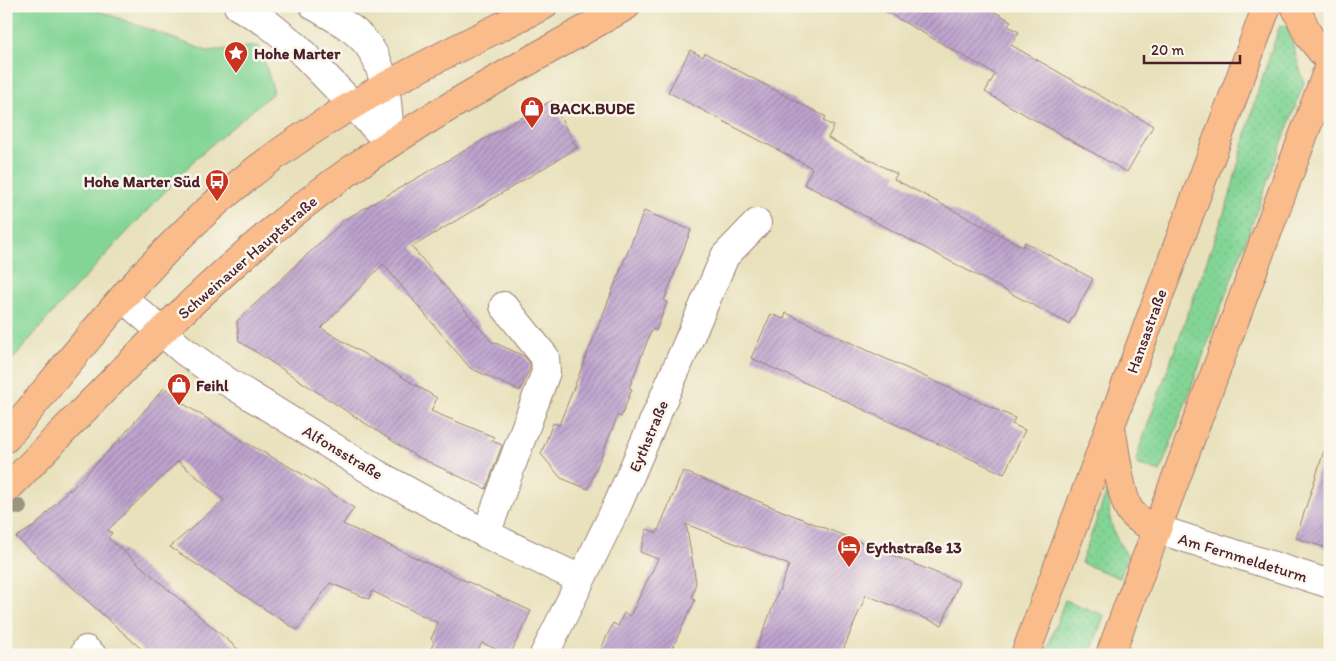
<svg xmlns="http://www.w3.org/2000/svg" width="1336" height="661" font-family="Itim,sans-serif">
<defs>
<pattern id="grass-dots" width="8" height="8" patternUnits="userSpaceOnUse" patternTransform="scale(1.25)"><rect width="8" height="8" fill="#83d596"/><path d="M2 2h.1M6 6h.1" fill="none" stroke="#73b681" stroke-width="1.8" stroke-linecap="round"/></pattern>
<pattern id="building-hatch" width="6" height="6" patternUnits="userSpaceOnUse" patternTransform="scale(1.25)"><rect width="6" height="6" fill="#bda3ce"/><path d="M-1 1l2-2M0 6l6-6M5 7l2-2" fill="none" stroke="#9c84a7"/></pattern>
</defs>
<rect width="100%" height="100%" fill="#fbf7ec"/>
<filter id="ink" filterUnits="userSpaceOnUse"><feTurbulence type="fractalNoise" baseFrequency=".02" numOctaves="2"/><feDisplacementMap in="SourceGraphic" scale="10" xChannelSelector="R" yChannelSelector="G"/><feConvolveMatrix kernelMatrix="1 2 1 2 8 2 1 2 1" color-interpolation-filters="sRGB"/></filter>
<filter id="wash" filterUnits="userSpaceOnUse"><feTurbulence type="fractalNoise" baseFrequency=".0096" numOctaves="4" result="noise"/><feDisplacementMap in="SourceGraphic" scale="20" xChannelSelector="R" yChannelSelector="G"/><feGaussianBlur stdDeviation="1.12" result="paint"/><feColorMatrix in="noise" values="0 0 0 0 0 0 0 0 0 0 0 0 0 0 0 0 0 1.4 0 .05"/><feComposite in="paint" operator="in"/></filter>
<g filter="url(#wash)">
<rect width="100%" height="100%" fill="#e8e1bc"/>
<path fill="url(#grass-dots)" stroke="#667a60" d="M1280 25 1287 26 1304 83 1160 472 1137 464 1138 452 1229 199 1255 100Z
M1112 477C1107 511 1107 528 1128 556L1120 578 1081 563Z
M1065 600 1104 615 1090 655H1045Z"/>
<path fill="#83d596" stroke="#667a60" d="M6 6H86L207 51 259 46 274 92 197 157 61 303 6 367Z"/>
<g id="blocks">
<path fill="url(#building-hatch)" d="M876 6H984L1011 21 1008 26 1019 32 1011 45 1153 126 1127 172 985 92 995 74Z
M690 50 703 57 705 53 826 117 823 121 834 126 828 138 897 174 894 179 1023 247 1025 242 1093 279 1069 324 804 184 812 168 668 92Z
M551 101 577 148 412 247 491 341 524 356 530 363V368L520 391 470 368 383 264 321 328 437 398 431 411 494 437 492 441 502 445 486 489 414 455 239 341 237 321 344 220Z
M644 211 691 230 664 301 667 302 656 331 652 329 629 388 632 389 621 417 618 415 588 489 561 478 541 454 553 423 559 425Z
M786 313 1015 418 1012 424 1025 430 1004 474 751 358 771 314 784 319Z
M164 388 176 396 179 401 243 441 304 475 354 508 343 524 531 611 510 655 482 643 476 655H428L434 642 431 639 438 623 372 591 369 599 330 583 297 630 170 547 224 500 178 461 108 530 112 533 108 538 245 655H148L16 537 35 526 69 489 70 491 120 439Z
M1324 451 1330 452V549L1296 538Z
M683 471 959 582 942 625 866 595 841 655H754L789 565 686 524 696 582 692 598 695 600 669 655H598L613 623 618 626 624 613 630 616 658 559 640 552 647 529 657 533Z"/>
</g>
</g>
<g filter="url(#ink)">
<use href="#blocks" fill-opacity="0" stroke="#998074" stroke-width="1"/>
<g fill="none" stroke-linecap="round" stroke-linejoin="round">
<g stroke="#998074" stroke-width="30">
<path id="minor" d="M238 6 267 23 296 46 390 143
M314 6C333 17 355 28 368 45 388 72 388 111 390 143
M123 298 184 351 228 382 375 473 486 534 580 579
M1157 529 1330 584
M486 534 546 372 545 357 504 306
M86 650 92 655
M544 655 617 506 725 256 757 223"/>
</g>
<g stroke="#998074" stroke-width="30">
<path id="major" d="M1295 6 1309 36 1330 62
M1111 428C1115 447 1120 498 1131 512 1138 520 1147 525 1157 529
M6 438C74 357 138 271 217 202 314 117 429 61 543 6
M6 490C102 392 197 289 305 204 404 126 517 69 626 6
M1025 655 1267 6
M1110 655 1330 64"/>
</g>
<use href="#minor" stroke="#fff" stroke-width="28"/>
<use href="#major" stroke="#fabc8b" stroke-width="28"/>
</g>
<circle fill="#9a957e" cx="19" cy="507" r="8"/>
</g>
<defs>
<g id="sight-pin" transform="scale(1.25)"><path d="M0 17L-7.5 6A9.5 9.5 0 1 1 7.5 6Z" fill="#c8321e" stroke="#fbf7ec"/><path d="M0-6L1.8-2.2L6-1.7L2.9 1.2L3.7 5.4L0 3.3L-3.7 5.4L-2.9 1.2L-6-1.7L-1.8-2.2Z" fill="#fff"/></g>
<g id="shop-pin" transform="scale(1.25)"><path d="M0 17L-7.5 6A9.5 9.5 0 1 1 7.5 6Z" fill="#c8321e" stroke="#fbf7ec"/><path d="M-5-2.5h2.3a2.7 3.5 0 0 1 5.4 0H5L5.5 6h-11ZM-1.5-2.5h3a1.5 2.3 0 0 0-3 0Z" fill="#fff"/></g>
<g id="bus-pin" transform="scale(1.25)"><path d="M0 17L-7.5 6A9.5 9.5 0 1 1 7.5 6Z" fill="#c8321e" stroke="#fbf7ec"/><path d="M-5-6H5V4H4V6H2V4H-2V6H-4V4H-5ZM-3.5-4V0h7V-4ZM-3.5 1.2v1.5H-2V1.2ZM2 1.2v1.5H3.5V1.2Z" fill="#fff"/></g>
<g id="hotel-pin" transform="scale(1.25)"><path d="M0 17L-7.5 6A9.5 9.5 0 1 1 7.5 6Z" fill="#c8321e" stroke="#fbf7ec"/><path d="M-6-4.5h1.5V1H6V5H4.5V3h-9V5H-6ZM-4 0a1.8 1.8 0 1 1 3.6 0ZM.5 0V-2.5h3Q6-2.5 6 0Z" fill="#fff"/></g>
</defs>
<g fill-rule="evenodd">
<use href="#sight-pin" x="236" y="53"/>
<use href="#shop-pin" x="532" y="108"/>
<use href="#bus-pin" x="217" y="181"/>
<use href="#shop-pin" x="179" y="385"/>
<use href="#hotel-pin" x="849" y="547"/>
</g>
<g text-anchor="middle" stroke-width="5" stroke-linejoin="round" paint-order="stroke">
<g font-size="16" font-weight="bold" fill="#4a1f2b" stroke="#fbf7ec" text-anchor="start">
<text x="254" y="59">Hohe Marter</text>
<text x="550" y="114">BACK.BUDE</text>
<text x="200" y="187" text-anchor="end">Hohe Marter Süd</text>
<text x="196" y="391">Feihl</text>
<text x="866" y="553">Eythstraße 13</text>
</g>
<g font-size="16" fill="#4a1f2b" stroke="#fbf7ec">
<text transform="translate(247 257) rotate(-41)" y="6">Schweinauer Hauptstraße</text>
<text transform="translate(1146 331) rotate(-70)" y="6">Hansastraße</text>
<text transform="translate(648 436) rotate(-67)" y="6">Eythstraße</text>
<text transform="translate(343 452) rotate(31)" y="6">Alfonsstraße</text>
<text transform="translate(1243 557) rotate(17)" y="6">Am Fernmeldeturm</text>
</g>
</g>
<rect width="1336" height="661" fill="none" stroke="#fbf7ec" stroke-width="25"/>
<path d="M1144 55v8h96v-8" fill="none" stroke="#4a1f2b" stroke-width="2.5"/>
<text x="1151" y="55" font-size="15" fill="#4a1f2b" stroke="#fbf7ec" stroke-width="4" paint-order="stroke">20 m</text>
</svg>
